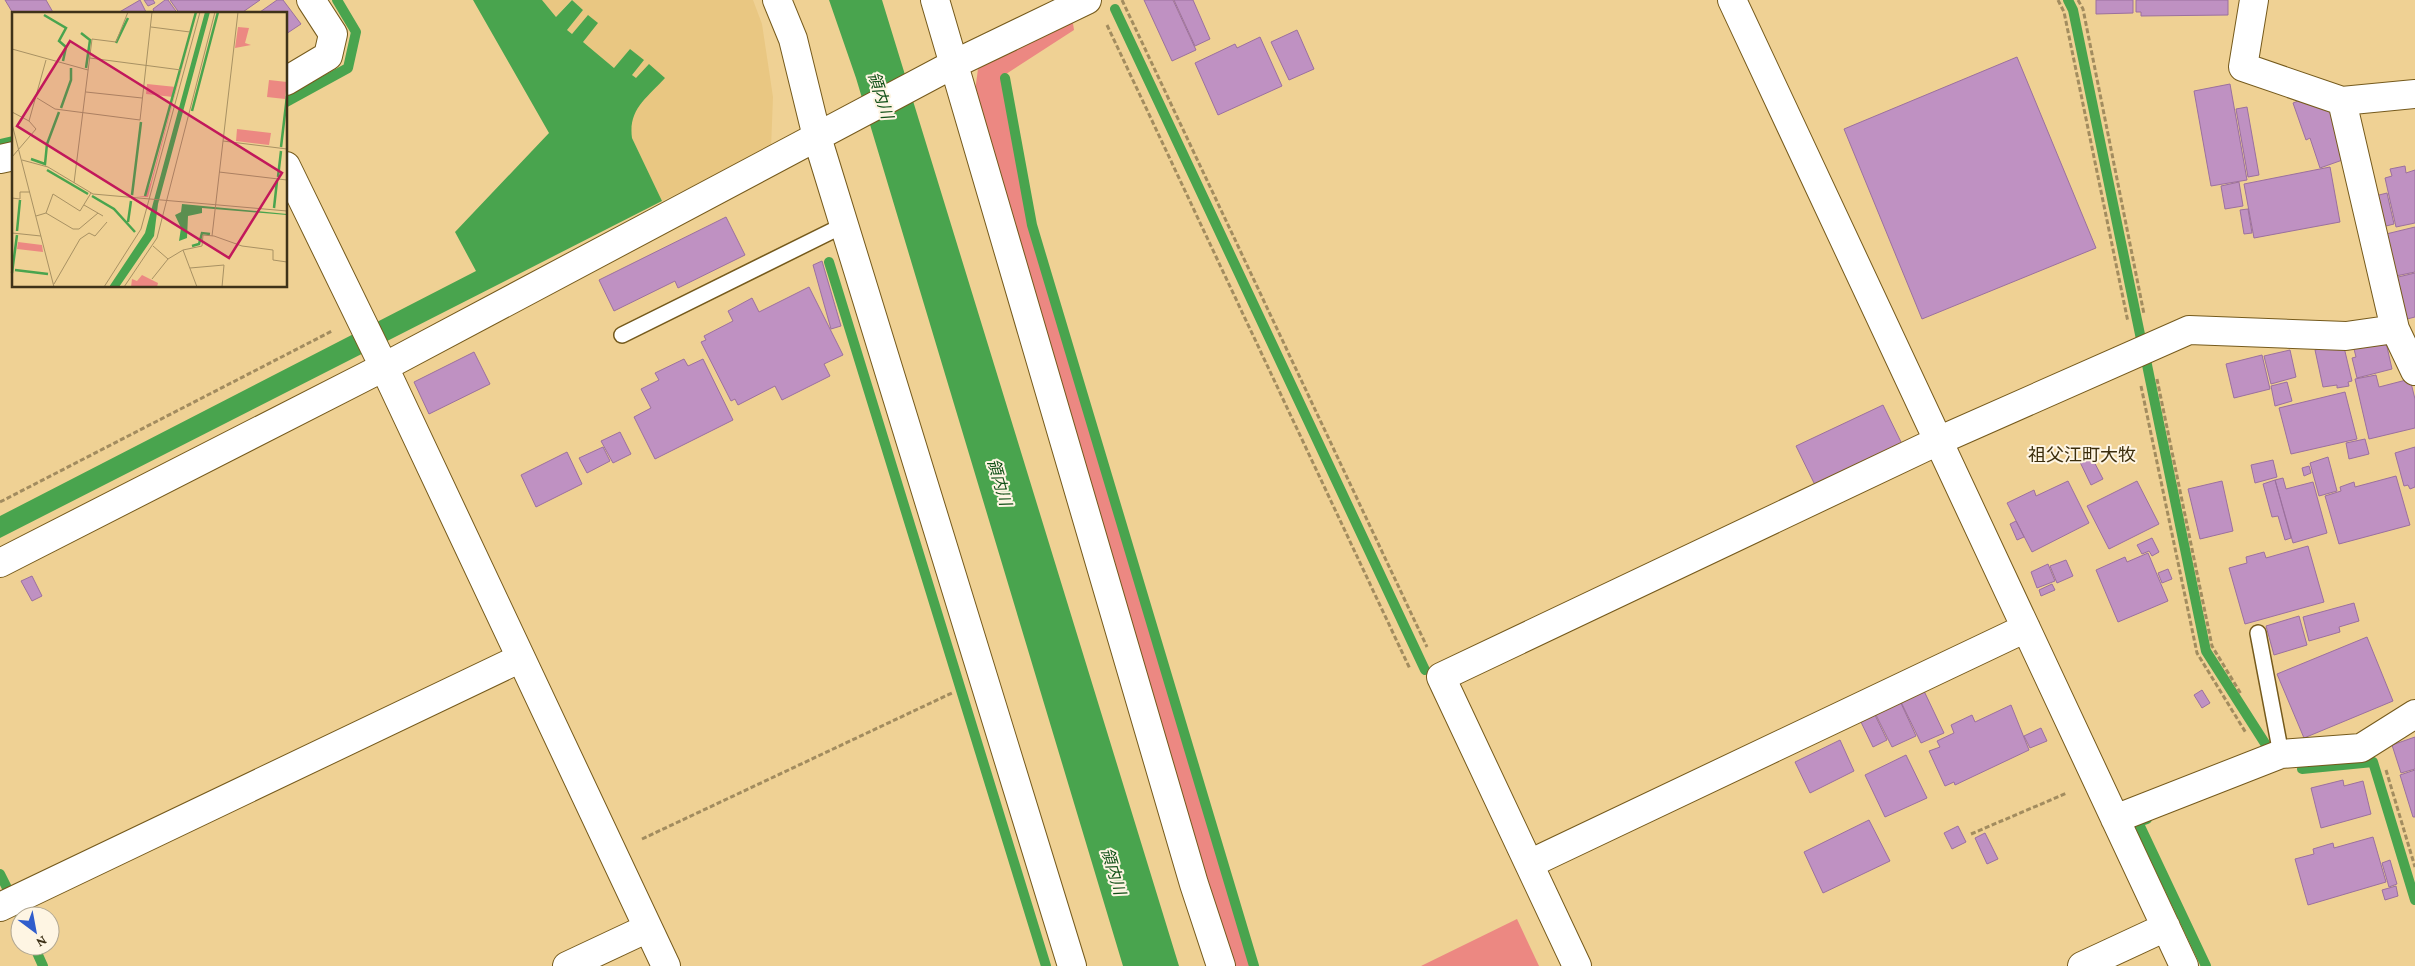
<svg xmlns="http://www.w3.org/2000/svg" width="2415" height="966" font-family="'Crimson Pro','Noto Sans JP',serif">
<rect width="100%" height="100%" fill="#efd194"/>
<path fill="#e9c782" d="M542 0H571L556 17Z
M572 0H753L762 24 773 97 771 148 662 201 632 138 630 127 636 79 632 75 630 49 614 68 583 42 589 15 572 34 567 30 583 10Z"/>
<path fill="#ec8882" d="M1072 17 1074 30 1003 76 1030 226 1252 966H1233L975 91 978 69Z
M1517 919 1539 966H1421Z"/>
<path fill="#49a44e" d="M473 0H542L556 17 572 0 583 10 567 30 572 34 588 15 598 23 583 42 614 68 630 49 644 60 632 75 636 78 649 64 665 78C647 98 628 109 632 138L662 201 0 538V516L476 271 455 232 549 133Z
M829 0H882L1179 966H1123L856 78Z"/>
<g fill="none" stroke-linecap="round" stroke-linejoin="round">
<path stroke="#49a44e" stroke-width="10" d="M2068 0 2073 10 2142 344
M1115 9 1425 670
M1005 78 1032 225 1254 966
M286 102 348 68 356 32 337 0
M0 144 14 141
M829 262 1046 966
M2146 360 2206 651 2268 748
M2302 769 2373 762 2415 900
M2147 819 2138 822 2206 966
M0 874 7 888
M20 916V917
M34 946 43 966"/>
</g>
<path fill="#bf91c2" stroke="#9b709e" d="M5 0H46L54 14 14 15Z
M140 0 146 12 143 14H116Z
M144 0H153L155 3 148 6Z
M165 0H168L178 14H152L154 12 153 9Z
M170 0H260L240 14H180Z
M277 0H283L301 24 286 34V14L260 12Z
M1144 0H1173L1196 50 1172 61Z
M1174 0H1193L1210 39 1195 46Z
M2096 0H2133V13L2096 14Z
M2136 0H2228V15L2141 16V12H2136Z
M1297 30 1314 69 1289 80 1271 42Z
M1260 37 1282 86 1218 115 1195 63 1235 44 1237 48Z
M2017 57 2096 248 1922 319 1844 129Z
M2230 84 2247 180 2211 186 2194 91Z
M2306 98 2331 108 2348 158 2320 168 2310 138 2306 140 2293 103Z
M2247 107 2259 175 2248 177 2236 109Z
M2405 166 2406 173 2415 170V223L2396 227 2385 178 2392 176 2390 169Z
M2330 167 2340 222 2254 238 2244 184Z
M2239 182 2243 206 2225 209 2221 186Z
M2387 193 2394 224 2382 227 2375 196Z
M2248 209 2252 233 2244 234 2240 210Z
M726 217 745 255 678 288 675 281 614 311 599 280Z
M2415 227V272L2391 277 2382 235Z
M822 261 841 326 831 329 813 265Z
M2415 273V317L2403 320 2394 278Z
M809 287 843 355 824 364 830 376 782 400 775 386 738 405 735 399 731 401 701 342 706 340 704 336 733 321 728 311 752 298 759 312Z
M2385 338 2392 369 2357 378 2352 358 2356 357 2353 345Z
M2343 343 2352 381 2348 382 2349 386 2337 388V385L2323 387 2315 350Z
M2290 350 2296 377 2271 384 2264 356Z
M474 352 490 384 429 414 414 382Z
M2262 355 2270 389 2234 398 2226 364Z
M684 359 688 366 703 359 733 420 655 459 634 417 651 408 641 389 659 380 655 373Z
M2376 375 2379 387 2410 379 2415 399V428L2369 439 2355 379Z
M2287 382 2292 401 2275 406 2271 386Z
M2345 392 2357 439 2291 454 2279 408Z
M1883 405 1902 444 1815 485 1796 446Z
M620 432 631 454 613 463 601 441Z
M2365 439 2369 454 2349 459 2346 443Z
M603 447 610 461 587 473 579 458Z
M2415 447V487L2410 489 2408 485 2404 486 2395 453Z
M567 452 582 484 536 507 521 475Z
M2090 454 2103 479 2091 485 2079 460Z
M2328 457 2337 491 2319 496 2310 463Z
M2273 460 2277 477 2255 483 2251 465Z
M2309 466 2311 473 2304 476 2302 468Z
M2396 476 2410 525 2339 544 2325 496 2341 491 2340 487 2354 482 2355 487Z
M2283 478 2286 489 2313 482 2327 533 2293 543 2275 480Z
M2275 480 2291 538 2285 540 2278 516 2272 517 2263 484Z
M2068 481 2089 523 2032 552 2007 503 2034 490 2036 496Z
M2137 481 2159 524 2109 549 2087 506Z
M2222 481 2233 531 2200 539 2188 489Z
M2016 521 2024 537 2017 540 2010 524Z
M2152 538 2159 552 2152 556 2149 551 2142 554 2137 545Z
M2308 546 2324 602 2245 624 2229 568 2247 563 2246 557 2264 552 2266 558Z
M2148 553 2168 601 2118 622 2096 570 2125 557 2127 562Z
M2066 560 2073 576 2057 583 2050 566Z
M2048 564 2055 581 2037 588 2031 572Z
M2168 569 2172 579 2162 583 2158 573Z
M32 576 42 596 32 601 21 581Z
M2052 584 2055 590 2041 596 2039 590Z
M2354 603 2359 621 2339 627 2340 632 2309 641 2303 617Z
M2299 616 2307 645 2274 655 2266 626Z
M2367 637 2393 701 2304 738 2277 674Z
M2202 690 2210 703 2202 708 2194 695Z
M1924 691 1944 733 1921 743 1901 702Z
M1900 701 1916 736 1892 747 1875 713Z
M2011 705 2029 750 1955 785 1954 782 1945 786 1929 751 1940 747 1937 741 1954 733 1951 725 1972 715 1975 722Z
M1874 713 1887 740 1873 747 1860 720Z
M2041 728 2047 741 2030 748 2024 736Z
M2415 737V769L2401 773 2392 745Z
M1840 740 1854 771 1810 793 1795 762Z
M1906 755 1927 798 1885 817 1865 775Z
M2415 770V817H2413L2400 775Z
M2343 780 2344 786 2363 781 2371 814 2321 828 2311 788Z
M1869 820 1890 861 1823 893 1804 852Z
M1958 826 1966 842 1952 849 1944 833Z
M1985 833 1998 859 1987 864 1975 838Z
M2373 837 2386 882 2308 905 2295 859 2314 854 2313 849 2333 843 2334 848Z
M2390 860 2397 884 2389 887 2382 863Z
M2396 886 2398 896 2385 900 2382 890Z"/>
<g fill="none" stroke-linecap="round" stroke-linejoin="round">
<g stroke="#755a1c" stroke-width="18">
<path id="service" d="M622 335 844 225
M2258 633 2281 754"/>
</g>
<g stroke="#755a1c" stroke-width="30">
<path id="minor" d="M777 0 793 39 817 137 1072 966
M935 0 1194 884 1221 966
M1732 0 2184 966
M2254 0 2243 67 2342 101 2395 329 2415 371
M286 81 328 56 333 34 311 0
M2342 101 2415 94
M0 159 14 156
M286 166 384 367 666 966
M0 563 384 367 950 66 1087 0
M2115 819 2281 754 2361 748 2415 714
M1529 864 2026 628
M0 907 521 658
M567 966 648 928
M1577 966 1441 677 1938 441 2189 330 2346 336 2395 329
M2082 966 2166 927"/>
</g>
<path stroke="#a28c5f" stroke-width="3" stroke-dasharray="5 2.5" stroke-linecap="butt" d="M1122 0 1427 647
M2058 0 2064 12 2128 322
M2078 0 2083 9 2144 314
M1107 25 1410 669
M2157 379 2212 646 2241 694
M2141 386 2197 653 2246 733
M0 502 332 331
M2386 770 2415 867
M1971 834 2067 793
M642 839 954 692"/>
<use href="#service" stroke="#fff" stroke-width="15"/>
<use href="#minor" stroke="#fff" stroke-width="28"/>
</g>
<g text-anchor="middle" stroke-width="4" stroke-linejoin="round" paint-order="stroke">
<g font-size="16" font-style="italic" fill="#115017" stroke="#fef5e3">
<text transform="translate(881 95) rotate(72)" y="6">領内川</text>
<text transform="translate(1000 482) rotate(74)" y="6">領内川</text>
<text transform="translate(1114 871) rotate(73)" y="6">領内川</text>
</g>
<g font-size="18" fill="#3b2d0c" stroke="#fef5e3">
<text x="2082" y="461">祖父江町大牧</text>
</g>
</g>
<g transform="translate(12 12)">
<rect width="275" height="275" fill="#efd194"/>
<path d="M185 0 136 185H124L133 184 139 170ZM226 15 237 16 233 31 239 33 223 36ZM257 68 275 70 273 87 255 85ZM135 72 164 75 161 85 134 82ZM225 117 259 121 257 133 224 129ZM6 230 30 233 31 240 5 237ZM130 263 146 271 145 275H119L120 267 125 269Z" fill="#ec8882"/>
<path d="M193 0H198L146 192 142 224 107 275H97L133 221ZM170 192 275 202V203L190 196V201L176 204 175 226 167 229 169 216 163 203 169 200Z" fill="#49a44e"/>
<path fill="none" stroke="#49a44e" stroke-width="2.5" d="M32 3 54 16 47 29 54 35 51 49M69 21 78 28 74 56M104 31 116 6M49 96 59 68V56M180 99 206 0M269 135 275 84M19 147 33 152 35 132 47 100M35 158 76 182M266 165 269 139M120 183 129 110M80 184 102 197 123 220M133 184 184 0M262 196 265 169M116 210 119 189M5 219 8 188M180 234 187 232 190 221 198 222M3 258 36 262M0 261 5 223"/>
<path fill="none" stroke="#a89163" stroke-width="1" d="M139 15 178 20M0 37 76 58M78 46 169 58M74 80 130 86M25 86 43 97 128 108 140 0M0 100 17 109M0 112 42 275M211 129 275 137M0 145 24 117 17 109 34 48M10 148 36 155 81 182 275 199M207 160 275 168M62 171 80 27 104 30 116 0M0 186 8 187V180H18M72 193 91 204M34 201 61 217H67L86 201M24 204 34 201 41 182 68 199 79 181M0 221 29 224M200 224 226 0M141 234 156 247M171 238 190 234 191 223 202 224 230 234 261 238V248L275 250M178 256 212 253 210 275M140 267 156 247 171 238 185 275M42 272 68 227 77 221 83 224 95 210M92 275 129 217 188 0M112 275 145 226 203 0"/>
<path fill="#c2185b" fill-opacity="0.15" stroke="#c2185b" stroke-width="2.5" d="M58 29 270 161 217 246 5 114Z"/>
<rect width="275" height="275" fill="none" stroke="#3e3219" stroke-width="2.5"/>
</g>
<g transform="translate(35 931) rotate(148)"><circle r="24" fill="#fef5e3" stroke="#b1a792"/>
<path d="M0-4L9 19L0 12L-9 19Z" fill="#305dcc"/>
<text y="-8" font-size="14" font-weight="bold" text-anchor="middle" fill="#3e3219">N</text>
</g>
</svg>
